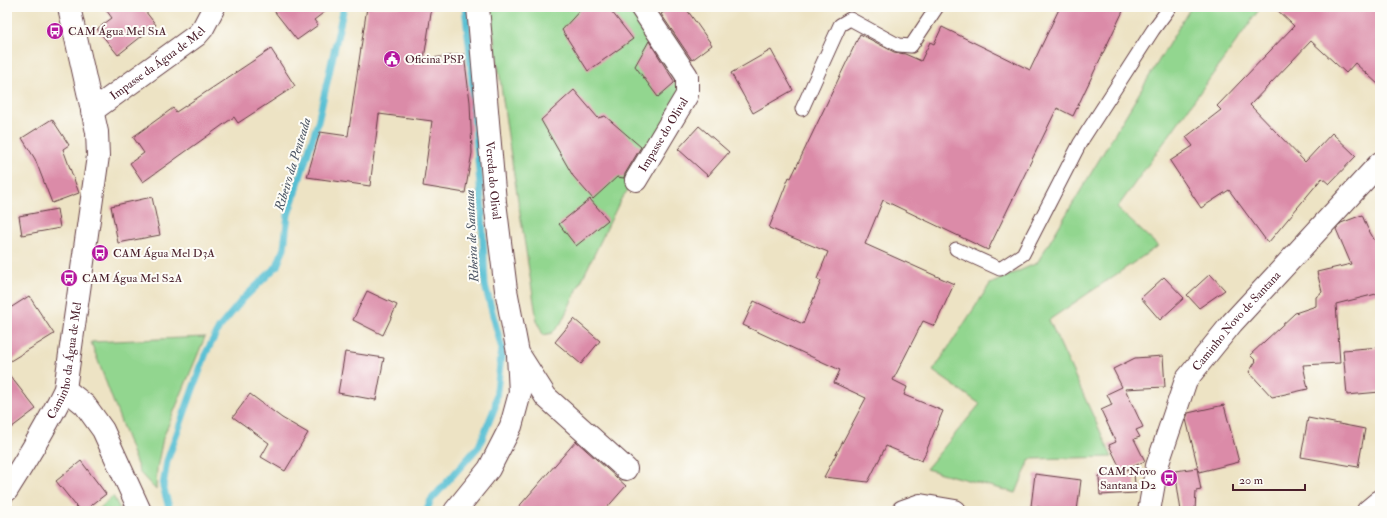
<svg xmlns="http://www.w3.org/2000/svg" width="1387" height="518" font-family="'IM FELL Double Pica',serif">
<rect width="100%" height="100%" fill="#fdfcf7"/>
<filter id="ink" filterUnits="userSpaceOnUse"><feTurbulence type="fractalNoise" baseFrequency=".025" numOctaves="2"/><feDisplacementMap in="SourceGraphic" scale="8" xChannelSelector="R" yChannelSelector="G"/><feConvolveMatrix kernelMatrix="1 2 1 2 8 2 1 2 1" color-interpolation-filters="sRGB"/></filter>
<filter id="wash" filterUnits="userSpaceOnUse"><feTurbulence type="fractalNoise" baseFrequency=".012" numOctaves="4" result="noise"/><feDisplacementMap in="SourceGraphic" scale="16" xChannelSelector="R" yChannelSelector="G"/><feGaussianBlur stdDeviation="0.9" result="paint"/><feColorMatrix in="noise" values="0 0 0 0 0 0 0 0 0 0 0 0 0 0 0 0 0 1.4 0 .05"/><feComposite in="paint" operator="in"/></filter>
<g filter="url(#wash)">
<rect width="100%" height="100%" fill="#ede3c4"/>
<path fill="#92d68f" stroke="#6e7a5d" d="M490 7H641L687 76 636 180 621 199 560 325 552 333 543 335 537 321 509 143Z
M1191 7H1261L1117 208 1158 246 1049 320 1112 457 1030 459 1016 493 926 469 980 404 933 371 990 284 1037 263Z
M205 337 163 438 157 468 156 490 140 473 91 342Z
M113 496 121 511H97Z"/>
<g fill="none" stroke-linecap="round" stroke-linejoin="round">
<path stroke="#56bfd3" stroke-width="7" d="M170 511 163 486 167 461 206 353 219 328 243 299 277 266 284 248 288 215 318 122 344 7
M426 511 431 500 479 446 495 407 502 349 485 285 482 211 469 43 465 7"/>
</g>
<g id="blocks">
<path fill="#db8ba8" d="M104 7H142L156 25 118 55 97 29 112 18Z
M271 7H331L314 20 318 25 297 40Z
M367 7H432L424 59 464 54 470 102 472 153 465 193 423 186 432 121 379 114 370 186 307 177 320 132 348 136Z
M583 7H608L633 39 588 71 562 30Z
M672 7H685L712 45 692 60 661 14Z
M1060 7H1125L1073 116 1057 108 988 250 883 200 865 244 954 284 935 326 923 321 893 380 907 387 904 395 943 411 922 461 886 446 868 482 824 477 866 398 834 383 840 370 743 325 754 301 803 324 821 281 817 279 828 252 769 228 789 177 791 178 860 34 894 52 905 54 921 61 930 42 934 44 942 27 1030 70Z
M1274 7H1380V86L1355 63 1346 73 1311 41 1250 105 1305 162 1332 133 1356 156 1329 184 1322 178 1268 243 1229 190 1201 208 1170 161 1193 146 1186 137 1221 110 1217 106 1294 26Z
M649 41 674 81V83L658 97 635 66Z
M271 49 295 86 238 123 234 117 143 182 130 163 144 153 133 137 173 108 176 112Z
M771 50 793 90 753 113 731 73Z
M574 90 598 118 605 116 641 147 625 174 624 178 617 177 593 199 573 176 541 120Z
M52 119 69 145 63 149 79 193 52 203 35 159 22 138Z
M699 126 729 152 708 176 678 149Z
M152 197 160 235 118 243 111 206Z
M590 199 608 220 576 246 559 224Z
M57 209 60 228 22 235 19 216Z
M1362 215 1367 227 1380 250V293L1336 304 1340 363 1303 365 1308 389 1272 397 1249 372 1256 361 1250 355 1295 313 1316 306V297L1322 292 1317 272 1351 264 1336 229 1341 223Z
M1210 274 1225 290 1199 308 1187 295Z
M1164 277 1184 298 1160 320 1141 298Z
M367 291 397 305 383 335 353 320Z
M29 296 54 334 7 363V310Z
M574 319 600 341 581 364 555 342Z
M1380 347V392L1347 395 1343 350Z
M345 352 384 358 376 400 338 393Z
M1163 356 1165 387 1125 389 1143 427 1136 430 1140 437 1134 439 1145 461 1122 472 1109 445 1116 442 1101 410 1112 405 1107 394 1122 387 1113 369 1135 358Z
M7 372 36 409 7 431Z
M250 394 282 418 308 433 285 471 261 457 269 443 233 417Z
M1224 405 1239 462 1199 472 1186 419 1188 413Z
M1308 418 1365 429 1358 467 1301 457Z
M576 441 626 486 604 511H515Z
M81 461 106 494 84 511H80L56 481Z
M1197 468 1201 490 1196 491 1195 511H1181L1175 471Z
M1035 474 1081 480 1077 511H1066L1031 506Z
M1134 474 1136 493 1100 495 1099 476Z"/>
</g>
</g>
<g filter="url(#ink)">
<use href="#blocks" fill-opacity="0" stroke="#623c42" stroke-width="1"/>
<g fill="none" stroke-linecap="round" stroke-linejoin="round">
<g stroke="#623c42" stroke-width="15">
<path id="service" d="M802 109 840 25 850 19 898 45 911 46 937 7
M956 249 1000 269 1023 254 1080 143 1153 30 1170 7"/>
</g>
<g stroke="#623c42" stroke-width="24">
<g id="minor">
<path id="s1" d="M478 7 495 202 506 290 518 353 546 397 626 469"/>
<path id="s2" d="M92 111 197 35 203 28 214 7"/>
<path id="s3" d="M636 180 687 95V76L641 7"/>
<path d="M65 389 85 405 103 430 140 511"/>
<path id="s4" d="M7 490C28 457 48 424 65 389L98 156 97 132 69 7"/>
<path d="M455 511 489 469 511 426 520 393 518 355"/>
<path d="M903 511 920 505 955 511"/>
<path id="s5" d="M1149 511 1157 466 1186 380 1232 323 1380 163"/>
<path d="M1368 511 1380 501"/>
</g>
</g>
<use href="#service" stroke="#fff" stroke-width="13"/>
<use href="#minor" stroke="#fff" stroke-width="22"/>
</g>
</g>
<defs>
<g id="bus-disc" transform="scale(0.9)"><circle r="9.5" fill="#b5179e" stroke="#fdfcf7"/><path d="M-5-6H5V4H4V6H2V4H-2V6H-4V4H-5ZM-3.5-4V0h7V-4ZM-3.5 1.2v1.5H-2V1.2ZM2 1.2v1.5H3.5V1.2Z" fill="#fff"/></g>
<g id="civic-disc" transform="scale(0.9)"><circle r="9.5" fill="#b5179e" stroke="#fdfcf7"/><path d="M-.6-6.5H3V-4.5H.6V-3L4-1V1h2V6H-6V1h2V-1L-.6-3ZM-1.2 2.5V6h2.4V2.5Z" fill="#fff"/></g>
</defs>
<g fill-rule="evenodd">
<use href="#bus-disc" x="55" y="31"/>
<use href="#civic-disc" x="392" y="59"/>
<use href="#bus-disc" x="100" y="253"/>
<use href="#bus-disc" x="69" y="278"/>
<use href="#bus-disc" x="1169" y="478"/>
</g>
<g text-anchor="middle" stroke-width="4" stroke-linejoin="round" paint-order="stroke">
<g font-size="12" fill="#4a1f2b" stroke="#fdfcf7" text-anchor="start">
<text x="68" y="35">CAM Água Mel S1A</text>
<text x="405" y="63">Oficina PSP</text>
<text x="113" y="257">CAM Água Mel D3A</text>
<text x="82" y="282">CAM Água Mel S2A</text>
<text x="1156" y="475" text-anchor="end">CAM Novo<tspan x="1156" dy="14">Santana D2</tspan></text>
</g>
<g font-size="12" fill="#4a1f2b" stroke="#fdfcf7">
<text dy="4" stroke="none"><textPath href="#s2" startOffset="81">Impasse da Água de Mel</textPath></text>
<text dy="4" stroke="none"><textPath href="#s3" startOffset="53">Impasse do Olival</textPath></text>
<text dy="4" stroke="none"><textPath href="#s1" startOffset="174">Vereda do Olival</textPath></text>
<text dy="4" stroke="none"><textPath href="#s5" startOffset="214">Caminho Novo de Santana</textPath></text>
<text dy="4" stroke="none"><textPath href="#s4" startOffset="144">Caminho da Água de Mel</textPath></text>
</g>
<g font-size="13" font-style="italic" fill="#4e5766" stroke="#fdfcf7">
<text transform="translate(292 164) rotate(-73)" y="5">Ribeiro da Penteada</text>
<text transform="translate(471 236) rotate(-93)" y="5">Ribeira de Santana</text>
</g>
</g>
<rect width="1387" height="518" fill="none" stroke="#fdfcf7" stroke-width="24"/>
<path d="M1233 484v6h72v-6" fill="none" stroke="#4a1f2b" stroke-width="2"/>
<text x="1239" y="484" font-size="12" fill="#4a1f2b" stroke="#fdfcf7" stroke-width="3" paint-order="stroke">20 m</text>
</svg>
